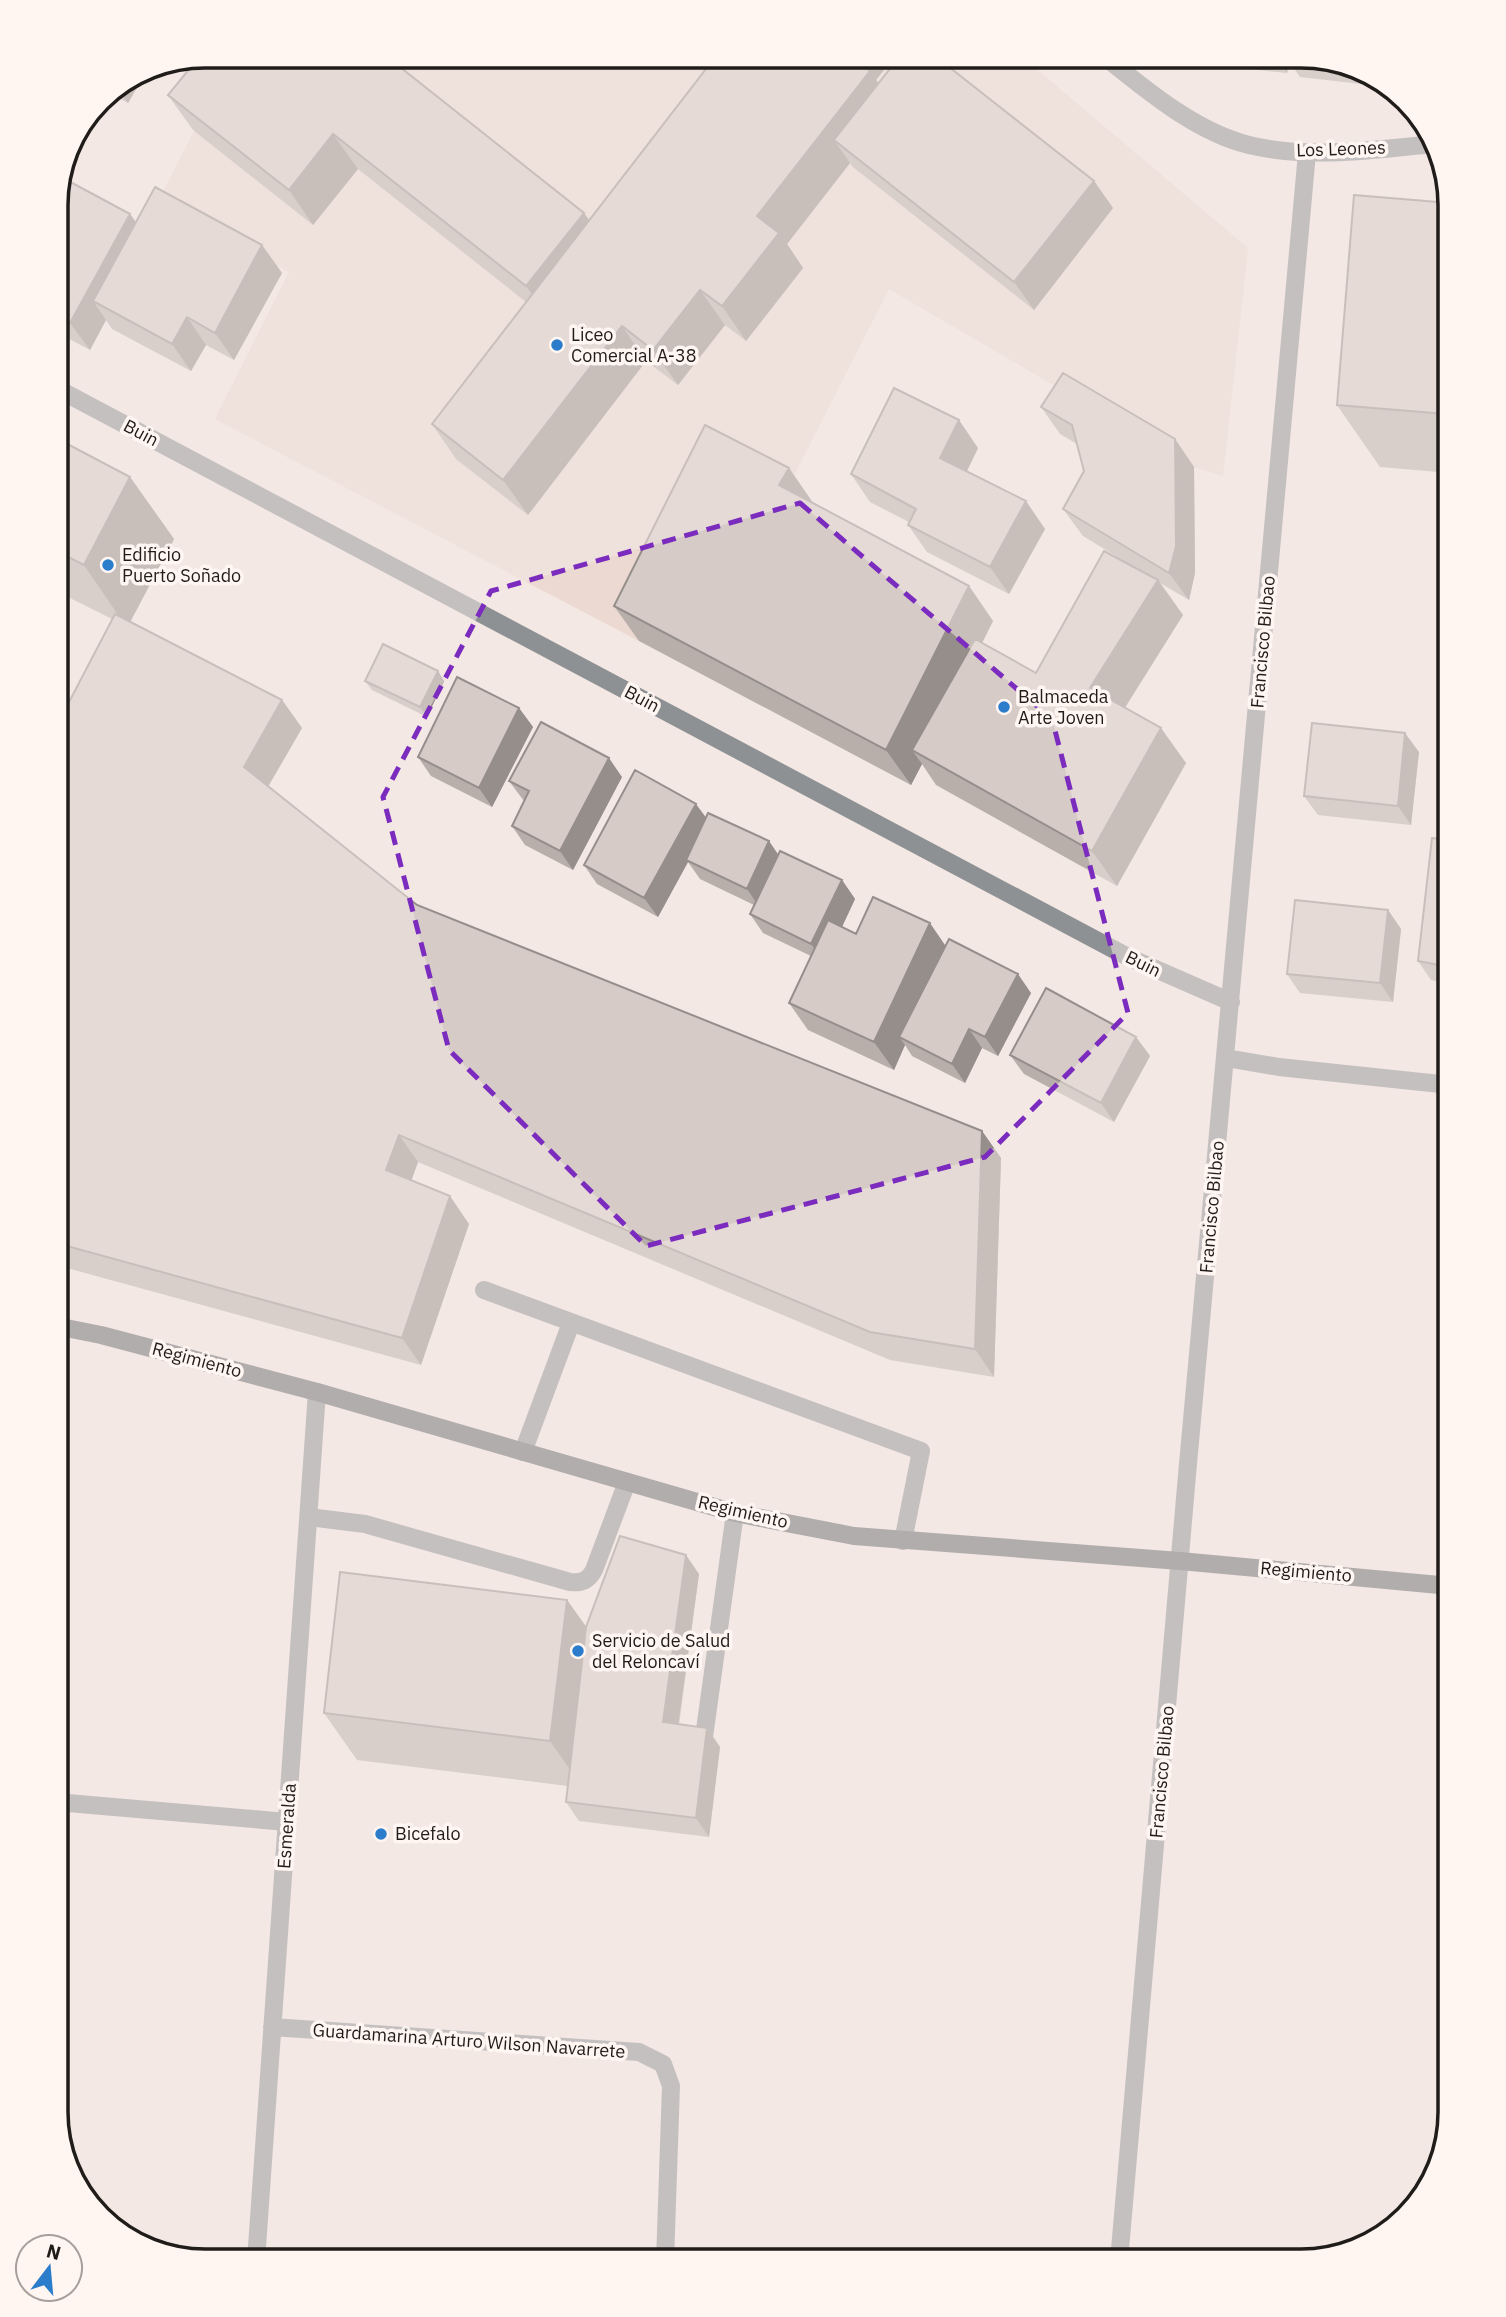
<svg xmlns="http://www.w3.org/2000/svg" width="1506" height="2317" font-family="'IBM Plex Sans',sans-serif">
<rect width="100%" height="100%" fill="#f3e8e3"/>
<path fill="#ecd9d1" d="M233 56H1021L1248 248 1223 476 1194 467 889 289 787 489 639 641 215 419 289 272 159 199Z"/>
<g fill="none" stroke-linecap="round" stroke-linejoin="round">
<path stroke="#8e9194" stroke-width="18" d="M484 1290 921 1451 903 1541
M523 1452 571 1323
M309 1517 365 1524 570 1582C582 1583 588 1581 594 1570L627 1482
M704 1737 735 1513"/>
<path stroke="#8e9194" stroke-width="18" d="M1104 56C1146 90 1196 132 1249 145 1310 160 1374 149 1436 144
M56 388 1128 957 1231 1002
M1226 1058 1279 1067 1450 1085
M56 1802 287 1822
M272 2027 639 2052 663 2064 671 2086 665 2261
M256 2261 317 1392
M1119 2261 1187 1475 1307 153"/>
<path stroke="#62666b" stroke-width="18" d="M56 1326 101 1335 317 1392 735 1513 854 1536 1180 1561 1450 1586"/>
</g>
<path fill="#b8afaa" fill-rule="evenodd" d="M205 56H414L403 70 584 213 589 220 716 56H935L1094 181 1113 208 1034 310 853 167 850 163 787 244 803 268 746 341 725 325 678 385 646 361 528 515 456 459 432 424 526 302 358 169 313 225 193 130 168 95ZM893 57 897 60 878 83 876 80Z
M1216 56H1311L1362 74 1361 84 1300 77 1289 61 1287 73 1222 66Z
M148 67 128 103 110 93Z
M56 196 130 214 136 223 262 245 282 273 234 360 206 345 191 371 112 329 106 320 90 350 56 332Z
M1450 205V473L1380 467 1337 405Z
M1041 407 1175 439 1194 467 1195 573 1189 600 1160 583 1183 615 1125 708 1186 763 1117 886 936 785 922 764 911 785 639 641 614 606 789 468 813 503 969 586 993 621 982 643 1036 673 1134 567 1083 536 1063 509 1084 471 1077 444 1060 434Z
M56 438 130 477 174 539 130 622 282 700 302 728 268 787 417 905 982 1131 1001 1158 994 1377 890 1360 418 1162 411 1181 469 1224 421 1365 56 1265V727L112 619 56 591Z
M978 448 967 471 1045 529 1009 594 927 552 908 525 909 522 870 502 851 474Z
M438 671 444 681 427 717 372 690 365 681Z
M519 708 533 727 492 807 431 776 418 757Z
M1419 752 1411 825 1318 815 1304 796Z
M622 777 573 870 525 845 512 826 524 801 509 781Z
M706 818 779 855 842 880 855 899 842 927 856 934 946 945 1031 993 998 1056 982 1048 965 1083 912 1056 905 1045 894 1070 808 1030 789 1003 811 956 763 933 750 914 754 905 700 879 688 862 658 917 597 884 584 865Z
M1450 840V984L1431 980 1418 961Z
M1388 910 1401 929 1393 1002 1300 993 1287 974Z
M1136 1037 1150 1056 1114 1122 1024 1074 1010 1055Z
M699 1574 679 1725 707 1728 720 1747 709 1837 579 1821 566 1802 568 1786 357 1760 324 1713 567 1600 586 1627Z"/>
<path fill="#968e8b" d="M380 56H414L396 79Z
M849 56H893L894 57 876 80 895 106 834 140 850 163 787 244 803 268 746 341 722 306 757 216Z
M1276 56H1289L1286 58 1289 61 1287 73Z
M149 67 128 103 117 88Z
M1351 70 1362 74 1361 84Z
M333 134 358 169 313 225 289 190Z
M1094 181 1113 208 1034 310 1014 282Z
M584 213 609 248 551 321 526 286Z
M130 214 149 241 93 301 106 320 90 350 70 323Z
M262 245 282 273 234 360 215 333Z
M700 290 725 325 678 385 653 350Z
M187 317 206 345 191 371 172 344Z
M622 326 646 361 528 515 503 480Z
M1450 358V420L1446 414Z
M959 420 978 448 960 485 940 458Z
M1175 439 1194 467 1195 573 1189 600 1169 573Z
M789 468 813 503 779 485Z
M130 477 174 539 127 628 84 565Z
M1026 501 1045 529 1009 594 990 567Z
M1158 580 1183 615 1115 723 1090 688Z
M969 586 993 621 925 757 912 750 922 764 911 785 886 750Z
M438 671 444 681 427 717 420 707Z
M282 700 302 728 263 795 244 767Z
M519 708 533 727 492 807 479 788Z
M1161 728 1186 763 1117 886 1092 851Z
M1405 733 1419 752 1411 825 1398 806Z
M609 758 622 777 573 870 560 851Z
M696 804 710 823 686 860 688 862 658 917 644 898Z
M769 841 782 860 760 908 747 889Z
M842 880 855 899 825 963 811 944Z
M1388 910 1401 929 1393 1002 1380 983Z
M930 923 949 951 899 1037 905 1045 894 1070 874 1042Z
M1018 974 1031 993 998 1056 985 1037Z
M969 1029 982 1048 965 1083 952 1064Z
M1136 1037 1150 1056 1114 1122 1101 1103Z
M982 1131 1001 1158 994 1377 975 1349Z
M399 1135 418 1162 405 1198 386 1170Z
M450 1196 469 1224 421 1365 402 1338Z
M686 1555 699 1574 676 1741 663 1722Z
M567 1600 600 1646 583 1788 550 1741Z
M707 1728 720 1747 709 1837 696 1818Z"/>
<path fill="#d6cbc6" stroke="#968e8b" stroke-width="2" d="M205 56H386L584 213 526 286 333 134 289 190 168 95 199 57Z
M716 56H851L870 71 757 216 779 233 722 306 700 290 653 350 622 326 503 480 432 424Z
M900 56H935L1094 181 1014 282 834 140Z
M1287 56H1311L1331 63 1286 58Z
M61 177 130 214 70 323 56 315V196Z
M155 187 262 245 215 333 187 317 172 344 93 301Z
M1354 195 1449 203 1450 358 1446 414 1337 405Z
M1063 373 1175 439 1176 546 1169 573 1063 509 1084 471 1072 425 1041 407Z
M894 388 959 420 940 458 1026 501 990 567 908 525 916 509 851 474Z
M705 425 789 468 779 485 969 586 886 750 614 606Z
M56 438 130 477 84 565 56 551Z
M1104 551 1158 580 1090 688 1161 728 1092 851 912 750 975 639 1036 673Z
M115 614 282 700 244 767 417 905 982 1131 975 1349 870 1332 399 1135 386 1170 450 1196 402 1338 56 1243V727Z
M383 644 438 671 420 707 365 681Z
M457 677 519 708 479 788 418 757Z
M541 722 609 758 560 851 512 826 529 791 509 781Z
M1312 723 1405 733 1398 806 1304 796Z
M635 770 696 804 644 898 584 865Z
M708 813 769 841 747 889 686 860Z
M1432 838 1450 840V967L1418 961Z
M780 851 842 880 811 944 750 914Z
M873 897 930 923 874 1042 789 1003 828 920 856 934Z
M1295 900 1388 910 1380 983 1287 974Z
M949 939 1018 974 985 1037 969 1029 952 1064 899 1037Z
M1046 988 1136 1037 1101 1103 1010 1055Z
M620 1536 686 1555 663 1722 707 1728 696 1818 566 1802 586 1627Z
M340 1572 567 1600 550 1741 324 1713Z"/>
<path d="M0 0H1506V2317H0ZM800 503 1052 719 1128 1013 985 1157 646 1246 449 1050 383 797 491 591Z" fill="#f3e8e3" fill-opacity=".55" fill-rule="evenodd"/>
<path fill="none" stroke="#7b2cbf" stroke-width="5" stroke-dasharray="14 9" stroke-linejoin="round" d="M800 503 1052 719 1128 1013 985 1157 646 1246 449 1050 383 797 491 591Z"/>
<g fill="#2b7dcc" stroke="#fff6f2" stroke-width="2.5">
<circle cx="557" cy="345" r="7"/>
<circle cx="108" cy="565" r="7"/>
<circle cx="1004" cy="707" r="7"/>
<circle cx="578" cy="1651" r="7"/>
<circle cx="381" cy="1834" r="7"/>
</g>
<g text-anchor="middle" stroke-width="7" stroke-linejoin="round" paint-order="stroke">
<g font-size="18" fill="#201c1a" stroke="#fff6f2">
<text transform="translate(1341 149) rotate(-2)" y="6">Los Leones</text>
<text transform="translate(141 433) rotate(28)" y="6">Buin</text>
<text transform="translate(1263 642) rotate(-85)" y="6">Francisco Bilbao</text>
<text transform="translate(642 699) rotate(28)" y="6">Buin</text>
<text transform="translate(1143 964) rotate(26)" y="6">Buin</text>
<text transform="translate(1212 1207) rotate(-85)" y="6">Francisco Bilbao</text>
<text transform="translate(197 1360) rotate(15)" y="6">Regimiento</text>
<text transform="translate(743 1512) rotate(13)" y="6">Regimiento</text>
<text transform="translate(1306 1572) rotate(5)" y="6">Regimiento</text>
<text transform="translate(1162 1772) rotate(-85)" y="6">Francisco Bilbao</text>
<text transform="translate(287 1826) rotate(-86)" y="6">Esmeralda</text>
<text transform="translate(469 2041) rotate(4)" y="6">Guardamarina Arturo Wilson Navarrete</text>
</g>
<g font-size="18" fill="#201c1a" stroke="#fff6f2" text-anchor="start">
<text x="571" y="341">Liceo<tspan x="571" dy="21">Comercial A-38</tspan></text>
<text x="122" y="561">Edificio<tspan x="122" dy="21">Puerto Soñado</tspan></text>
<text x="1018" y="703">Balmaceda<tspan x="1018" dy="21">Arte Joven</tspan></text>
<text x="592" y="1647">Servicio de Salud<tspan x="592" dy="21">del Reloncaví</tspan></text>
<text x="395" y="1840">Bicefalo</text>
</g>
</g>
<path d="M0 0H1506V2317H0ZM205 68H1301A137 137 0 0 1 1438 205V2112A137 137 0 0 1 1301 2249H205A137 137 0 0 1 68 2112V205A137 137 0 0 1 205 68Z" fill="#fff6f2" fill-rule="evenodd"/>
<path fill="none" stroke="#201c1a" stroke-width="3.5" d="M205 68H1301A137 137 0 0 1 1438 205V2112A137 137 0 0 1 1301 2249H205A137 137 0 0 1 68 2112V205A137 137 0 0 1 205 68Z"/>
<g transform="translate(49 2268) rotate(16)"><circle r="33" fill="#fff6f2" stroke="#a69f9c" stroke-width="2"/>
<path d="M0-5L12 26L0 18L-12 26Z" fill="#2b7dcc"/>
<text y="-10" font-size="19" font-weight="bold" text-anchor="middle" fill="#201c1a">N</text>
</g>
</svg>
